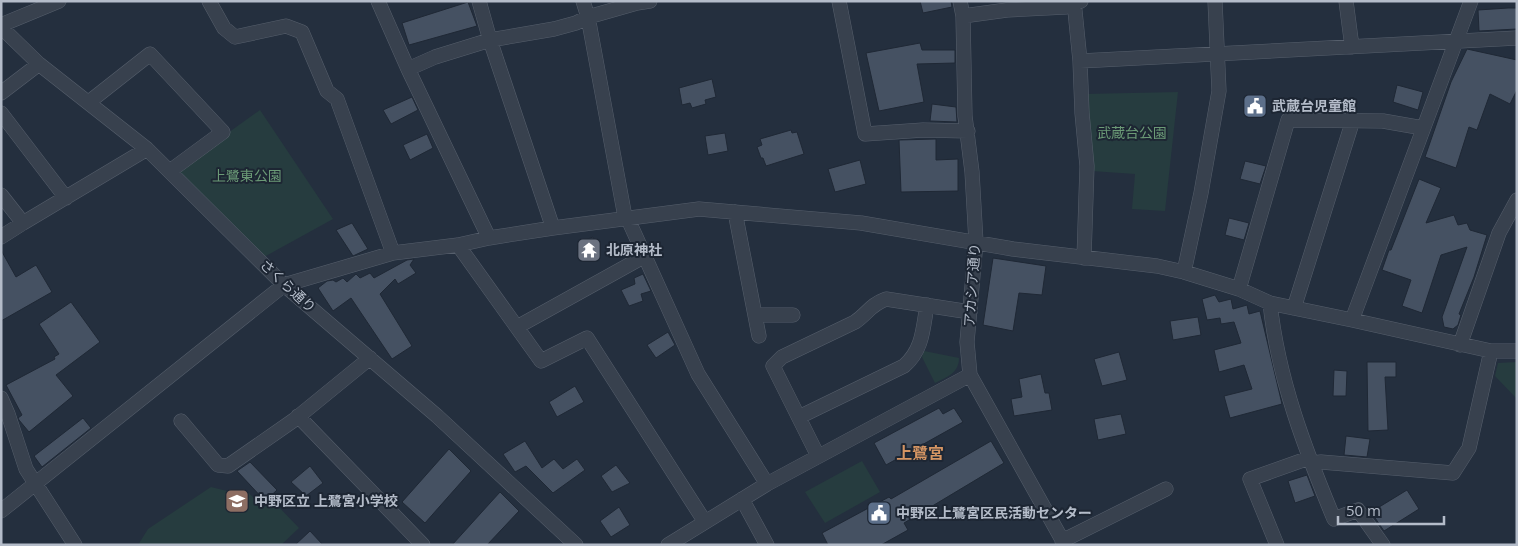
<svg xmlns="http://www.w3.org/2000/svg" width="1518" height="546" font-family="'Open Sans','Noto Sans JP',sans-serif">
<rect width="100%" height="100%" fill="#242f3e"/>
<path fill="#263c3f" d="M1178 92 1165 211 1132 209 1135 174 1092 171 1085 94Z
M260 110 333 219 264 257 175 171Z
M924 351 959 358C959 373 947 377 935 383L922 357Z
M1517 362V399L1495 376 1498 363Z
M862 461 880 492 825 523 805 492Z
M211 487 231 492 236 496 247 491 263 508 273 501 299 528 281 545H138L148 529Z"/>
<path fill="#455162" stroke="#1f2835" d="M920 1H951L952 7 923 13Z
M468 2 477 26 409 45 402 23Z
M1508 8H1517V29L1479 31 1478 10Z
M920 43 922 50H955V63L917 64 924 102 879 111 866 53Z
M1467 49 1517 60V90L1510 104 1490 94 1477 130 1469 127 1456 168 1425 157 1451 82Z
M712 79 716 97 705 100 706 104 692 108 690 103 682 105 679 88Z
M1397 85 1423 92 1418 110 1393 102Z
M412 97 418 110 391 124 383 110Z
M932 104 956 107 957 122 930 121Z
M791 130 792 133 797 132 804 154 766 166 763 158H761L757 147 762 145 760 139Z
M725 133 728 151 708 155 705 136Z
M427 134 433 148 410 160 403 145Z
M936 139V160L958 159V191L901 192 899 140Z
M860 160 866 184 835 192 828 169Z
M1245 161 1266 166 1260 184 1240 179Z
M1419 179 1441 188 1426 223 1454 215 1458 225 1467 223 1470 230 1487 235 1474 277 1459 314 1461 315 1458 325 1453 329 1444 327 1442 317 1467 247 1441 255 1422 313 1402 306 1411 280 1382 270 1389 250H1391Z
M1229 218 1249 223 1244 240 1225 235Z
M352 223 368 249 353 256 336 230Z
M593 237 598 249 595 250 597 256 587 261 579 242Z
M1 250 16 277 36 265 52 292 1 321Z
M993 258 1046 266 1042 295 1019 293 1013 331 983 325Z
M414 259 410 265 416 273 398 284 395 279 380 294 412 346 392 359 351 298 333 311 318 288 327 281 333 280 336 282 343 278 347 282 356 274 360 278 370 273 374 278 407 260Z
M643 274 651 291 641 294 643 301 629 306 621 290 635 284 634 278Z
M1215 295 1219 302 1231 299 1233 309 1247 305 1249 314 1260 311 1282 404 1230 418 1224 396 1252 389 1244 365 1219 372 1214 350 1241 343 1234 322 1221 324 1220 318 1207 320 1202 299Z
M71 302 100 342 56 375 73 396 29 432 19 420 18 418 22 415 6 385 55 359 54 357 59 354 39 324Z
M1198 317 1201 335 1173 340 1170 321Z
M668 332 675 345 656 358 647 345Z
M1119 352 1127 380 1102 386 1094 359Z
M1367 362H1396V377H1385L1388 430 1368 431Z
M1334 370 1347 371 1346 396H1333Z
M1041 374 1045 393H1049L1052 410 1014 416 1011 399 1022 397 1019 379Z
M575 386 584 402 557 417 549 402Z
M939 408 943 414 954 408 963 422 886 465 874 443Z
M1121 414 1126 434 1098 440 1094 419Z
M83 418 91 428 42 467 34 456Z
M1346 436 1370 439 1367 457 1344 455Z
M525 441 542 468 554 459 563 469 577 459 585 470 553 493 526 466 515 472 503 454Z
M991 441 1004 463 904 523 908 530 881 545H828L822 533 889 497 891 499Z
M449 449 471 471 425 523 402 502Z
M250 462 277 490 265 501 237 471Z
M616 465 630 483 612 492 601 476Z
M310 466 323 483 306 496 291 482Z
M1307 475 1315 496 1295 503 1288 481Z
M1407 490 1419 509 1384 531 1371 512Z
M500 492 519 511 487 545H452Z
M619 507 630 525 611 537 600 521Z
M310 531 323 545H295Z"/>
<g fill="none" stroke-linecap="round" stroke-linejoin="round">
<g stroke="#565f6c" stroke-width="15">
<path id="minor" d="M209 1 224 28 235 37 286 26 302 32 327 91 337 99 393 253
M378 1 408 69 489 238
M479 1 490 40 553 228
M583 1 588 17 625 217
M839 1 865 134 923 130 968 131
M960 1 963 16 965 116 972 172 976 242 967 342 970 375 1065 545
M1074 1 1080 61 1082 113 1087 166 1084 258
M1346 1 1352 47
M963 16 1007 10 1066 7 1081 1
M1 25 59 1
M1 27 39 64 147 149 284 285 437 416 576 545
M1080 61 1517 38
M408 69 435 57 490 40 554 29 576 23 588 17 637 3 650 1
M1 93 39 64
M89 102 150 54 223 132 170 171
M1 113 66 198
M1 195 23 223
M735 212 759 336
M627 217 698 374 767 484
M1 237 23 223 147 149
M458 245 541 361 587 338 705 522
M1184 272 1201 193 1219 91 1215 1
M1239 289 1288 120 1383 121 1423 128
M1270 303C1278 379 1305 449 1334 519L1358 510 1383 545
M1294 308 1353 120
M755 315H793
M1352 320 1471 1
M517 327 645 256
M1460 345 1499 233 1517 200
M1 398 8 414 26 469 75 545
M298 416 423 545
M799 417 904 366C923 350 923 328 927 305
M181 421 218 465 228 466 294 420 370 358
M818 456 773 366 782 357 855 322C868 313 870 305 886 299L970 312
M1311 463 1321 462 1453 473 1469 448 1491 351
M742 499 767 545
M1 511 284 285 393 253 458 245 489 238 553 228 699 209 861 223 1013 249 1157 266 1184 272 1239 289 1270 303 1352 320 1491 351H1517
M1062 541 1166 489
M668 545 767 484 970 375
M1277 545 1250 479 1309 458"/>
</g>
<use href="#minor" stroke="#38414e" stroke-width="14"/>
</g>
<defs>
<g id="civic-square" transform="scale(1.25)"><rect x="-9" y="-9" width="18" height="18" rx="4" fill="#5c6f8a" stroke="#1d2633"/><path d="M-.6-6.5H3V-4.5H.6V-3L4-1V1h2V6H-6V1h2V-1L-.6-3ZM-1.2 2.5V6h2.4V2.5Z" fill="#fff"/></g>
<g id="temple-square" transform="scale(1.25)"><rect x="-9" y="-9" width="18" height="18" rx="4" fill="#6b7280" stroke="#1d2633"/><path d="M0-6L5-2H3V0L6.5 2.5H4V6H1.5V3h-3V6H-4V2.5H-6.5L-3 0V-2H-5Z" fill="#fff"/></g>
<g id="school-square" transform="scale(1.25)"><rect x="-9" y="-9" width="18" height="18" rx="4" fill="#8d6e63" stroke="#1d2633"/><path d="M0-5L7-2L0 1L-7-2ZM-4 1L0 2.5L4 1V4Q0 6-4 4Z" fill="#fff"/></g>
</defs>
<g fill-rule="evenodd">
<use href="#civic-square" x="1255" y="106"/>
<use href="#temple-square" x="589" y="250"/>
<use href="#school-square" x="237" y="501"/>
<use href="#civic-square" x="879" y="513"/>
</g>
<g text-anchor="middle" stroke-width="4" stroke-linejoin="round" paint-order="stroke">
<g font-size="14" font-weight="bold" fill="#b4bcc9" stroke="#1d2633" text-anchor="start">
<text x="1272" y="111">武蔵台児童館</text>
<text x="606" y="255">北原神社</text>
<text x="254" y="506">中野区立 上鷺宮小学校</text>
<text x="896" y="518">中野区上鷺宮区民活動センター</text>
</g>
<g font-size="14" fill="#6b9a76" stroke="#1d2633">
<text x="1132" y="138">武蔵台公園</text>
<text x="247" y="181">上鷺東公園</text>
</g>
<g font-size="14" fill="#b4bcc9" stroke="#1d2633">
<text transform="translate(972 285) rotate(-86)" y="5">アカシア通り</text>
<text transform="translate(288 286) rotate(43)" y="5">さくら通り</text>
</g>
<g font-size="16" font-weight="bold" fill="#d59563" stroke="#1d2633">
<text x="920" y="459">上鷺宮</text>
</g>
</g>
<rect width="1518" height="546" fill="none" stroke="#b4bcc9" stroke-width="5"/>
<path d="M1338 516v8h106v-8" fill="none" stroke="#b4bcc9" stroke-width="2.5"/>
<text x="1346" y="516" font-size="15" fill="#b4bcc9" stroke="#1d2633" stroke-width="4" paint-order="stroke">50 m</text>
</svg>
